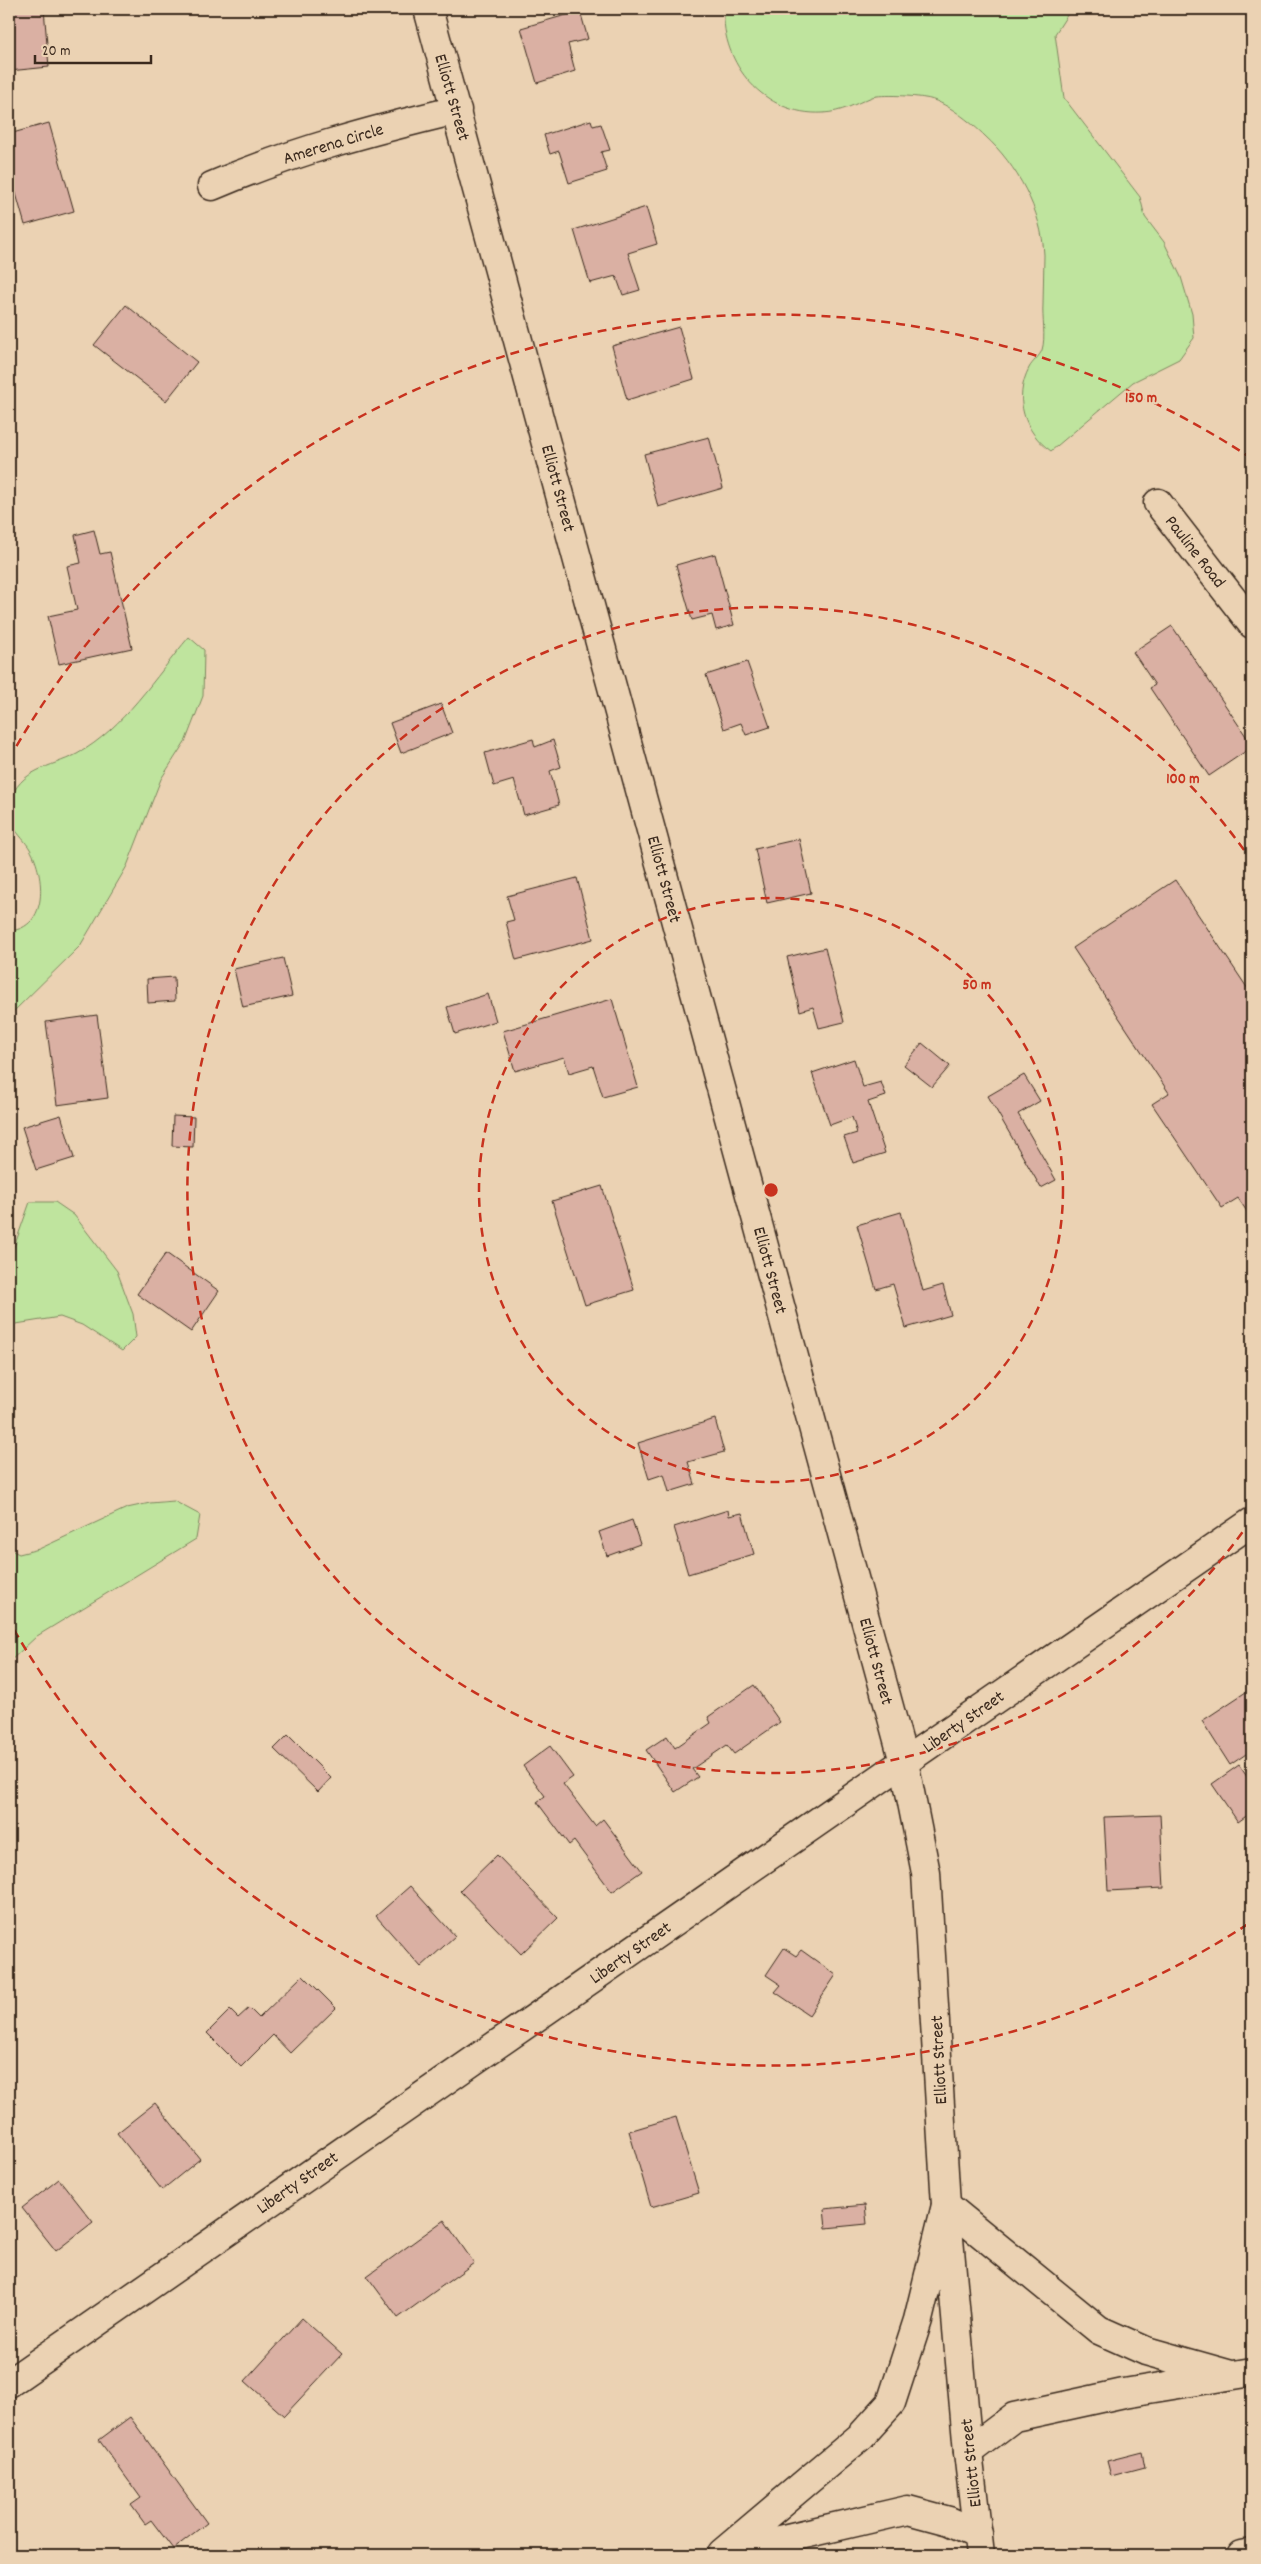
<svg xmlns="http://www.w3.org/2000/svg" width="1261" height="2564" font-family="Dekko,sans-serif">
<rect width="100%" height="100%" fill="#ebd2b3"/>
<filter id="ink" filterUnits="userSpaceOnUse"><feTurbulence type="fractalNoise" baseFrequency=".02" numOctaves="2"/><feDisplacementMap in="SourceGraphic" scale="10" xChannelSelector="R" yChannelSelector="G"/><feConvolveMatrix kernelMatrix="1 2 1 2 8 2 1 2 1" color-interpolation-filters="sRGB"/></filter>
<g filter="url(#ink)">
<path fill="#bfe49e" stroke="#7d875e" d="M724 9H1071L1055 34 1064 98 1140 197 1145 217 1164 242 1181 277 1192 314 1194 338 1179 359 1133 382 1051 451C1024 432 1013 399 1029 368 1032 362 1040 356 1042 350 1046 337 1042 318 1043 305 1043 288 1044 272 1044 255 1042 211 1017 165 985 136 972 123 944 100 925 98 915 96 881 94 872 97 855 104 842 112 823 113 764 116 721 64 724 9Z
M189 637 204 650 203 696 186 740 161 779 127 866 80 946 9 1016V931C49 928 45 876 30 849 21 834 3 823 9 803 20 768 50 768 77 754 124 728 155 677 189 637Z
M30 1202H55L74 1215 117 1271 133 1314 136 1337 122 1351 82 1325 60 1317 16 1324 9 1319V1261Z
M174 1501 200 1515 196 1539 37 1636 9 1662V1549L19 1554 39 1549 127 1508 150 1503Z"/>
<path fill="#dab0a3" stroke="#3b2a1e" d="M9 9H44L49 67 9 71Z
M580 11 588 39 568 44 575 71 537 83 521 28Z
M591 120 593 126 601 124 610 150 601 152 607 171 569 183 559 151 550 154 544 135Z
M49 123 74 211 25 225 9 169V134Z
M646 207 657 244 628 253 640 290 623 295 616 276 590 283 574 230Z
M126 305 197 362 166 401 94 345Z
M679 327 694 379 627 400 612 346Z
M709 437 723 488 658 507 644 454Z
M94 530 100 554 110 552 132 648 59 664 48 616 77 610 67 566 81 563 75 535Z
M715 554 734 625 716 630 712 615 692 620 676 565Z
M1172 626 1252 745V747L1209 776 1150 688 1155 685 1133 652Z
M747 662 770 727 746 735 741 723 724 729 706 675Z
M441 704 452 733 401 753 390 723Z
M533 739 535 747 553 740 561 767 550 771 559 805 524 815 514 780 494 786 485 753Z
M799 839 811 893 767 903 755 849Z
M577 878 593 939 516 960 506 922 514 920 507 896Z
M1175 880 1252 995V1219L1238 1198 1222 1208 1152 1104 1169 1093 1073 948Z
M825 948 844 1022 819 1028 813 1007 800 1011 787 957Z
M283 958 292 996 243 1007 234 969Z
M174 977 175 1001 148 1003 147 979Z
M488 994 496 1021 455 1034 447 1007Z
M612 999 638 1087 603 1097 593 1066 569 1073 564 1057 515 1071 503 1031Z
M97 1015 108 1098 57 1105 46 1022Z
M922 1043 950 1066 932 1087 904 1065Z
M854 1059 863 1087 881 1082 886 1096 868 1102 885 1153 853 1163 844 1137 857 1133 852 1117 830 1125 812 1073Z
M1024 1075 1040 1101 1018 1114 1056 1180 1041 1188 988 1096Z
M61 1115 74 1158 36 1170 22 1127Z
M173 1116 194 1117 193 1147 172 1146Z
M602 1186 634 1290 585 1305 552 1201Z
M901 1212 923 1291 943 1285 951 1315 906 1328 893 1284 876 1289 857 1225Z
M166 1253 219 1291 191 1332 137 1294Z
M715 1419 724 1452 688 1462 695 1484 669 1492 664 1474 649 1479 638 1443Z
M728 1510 729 1516 742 1513 754 1554 688 1574 674 1527Z
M632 1520 640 1544 607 1556 599 1532Z
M754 1685 780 1722 734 1754 727 1745 692 1769 698 1777 675 1792 646 1750 667 1736 675 1748 711 1723 708 1717Z
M1252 1688V1750L1230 1765 1202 1721Z
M288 1735 331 1778 318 1792 274 1749Z
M550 1746 573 1777 563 1784 595 1826 603 1819 642 1871 612 1892 574 1841 569 1845 537 1802 545 1796 523 1766Z
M1239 1765 1252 1784V1812L1238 1822 1212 1784Z
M1160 1815 1164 1888 1108 1891 1104 1817Z
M497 1855 558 1918 521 1954 460 1891Z
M410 1886 455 1936 421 1967 376 1916Z
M784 1948 796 1956 801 1950 836 1975 809 2015 775 1992 781 1985 766 1975Z
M303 1975 336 2008 290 2053 273 2035 241 2067 207 2033 230 2010 238 2018 249 2008 259 2018Z
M155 2103 200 2159 162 2190 117 2133Z
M676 2117 699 2193 651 2207 629 2131Z
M59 2179 93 2222 56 2251 22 2208Z
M865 2205 867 2224 826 2228 824 2209Z
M444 2220 474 2263 398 2318 367 2276Z
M302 2318 342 2354 284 2416 245 2381Z
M130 2417 207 2523 173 2549 151 2520 145 2524 131 2505 141 2498 99 2440Z
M1142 2452 1145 2467 1111 2476 1107 2461Z"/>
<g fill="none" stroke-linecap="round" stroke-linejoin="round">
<g stroke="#3b2a1e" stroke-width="31">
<path id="minor" d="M212 186C291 152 373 130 457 110
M1158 503 1252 624
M9 2383 904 1762"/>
</g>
<g stroke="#3b2a1e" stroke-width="31">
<path id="tertiary" d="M904 1762 1252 1522"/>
</g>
<g stroke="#3b2a1e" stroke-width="31">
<path id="primary" d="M428 9 904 1762 926 1873 946 2205 968 2452 980 2555"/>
</g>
<g stroke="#3b2a1e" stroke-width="31">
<path id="motorway" d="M968 2452 1014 2417 1124 2393 1252 2372
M727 2552 908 2510 949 2521 978 2534
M722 2553 861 2436 891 2403 918 2320 946 2205 1099 2330 1146 2351 1231 2375
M1242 2555 1252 2553"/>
</g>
<use href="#minor" stroke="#ebd2b3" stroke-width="28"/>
<use href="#tertiary" stroke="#ebd2b3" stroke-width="28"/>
<use href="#primary" stroke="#ebd2b3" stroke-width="28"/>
<use href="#motorway" stroke="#ebd2b3" stroke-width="28"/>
</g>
</g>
<g fill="none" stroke="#c8321e" stroke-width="2.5" stroke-dasharray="9 6">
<circle cx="771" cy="1190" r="292"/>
<path d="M1251 1520A583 583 0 1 1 1251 860"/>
<path d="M1248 1924A875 875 0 0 1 9 1621M9 759A875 875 0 0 1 1248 456"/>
</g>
<g text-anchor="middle" stroke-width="4.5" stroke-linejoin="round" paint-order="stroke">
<g font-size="18" fill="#3b2a1e" stroke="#ebd2b3">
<text transform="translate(453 97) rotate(74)" y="6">Elliott Street</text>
<text transform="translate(333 143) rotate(-17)" y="6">Amerena Circle</text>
<text transform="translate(559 488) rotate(75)" y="6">Elliott Street</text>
<text transform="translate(1196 551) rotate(52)" y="6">Pauline Road</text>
<text transform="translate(665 879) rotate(75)" y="6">Elliott Street</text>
<text transform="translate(771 1270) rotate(75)" y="6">Elliott Street</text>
<text transform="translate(877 1661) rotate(75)" y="6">Elliott Street</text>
<text transform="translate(963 1721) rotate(-35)" y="6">Liberty Street</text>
<text transform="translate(630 1952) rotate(-35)" y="6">Liberty Street</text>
<text transform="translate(938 2060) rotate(-93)" y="6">Elliott Street</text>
<text transform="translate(297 2182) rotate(-35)" y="6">Liberty Street</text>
<text transform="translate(970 2463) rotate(-96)" y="6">Elliott Street</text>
</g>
</g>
<circle cx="771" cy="1190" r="8" fill="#c8321e" stroke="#ebd2b3" stroke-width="2.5"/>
<g font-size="15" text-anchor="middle" font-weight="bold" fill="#c8321e" stroke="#ebd2b3" stroke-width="4.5" stroke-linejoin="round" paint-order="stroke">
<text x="1141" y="402">150 m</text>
<text x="1183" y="783">100 m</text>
<text x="977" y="989">50 m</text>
</g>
<rect width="1261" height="2564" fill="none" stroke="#ebd2b3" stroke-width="30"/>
<rect x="15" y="15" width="1231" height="2534" fill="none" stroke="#3b2a1e" stroke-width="2" filter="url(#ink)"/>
<path d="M35 55v8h116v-8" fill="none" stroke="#3b2a1e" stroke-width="2.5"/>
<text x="42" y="55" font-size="15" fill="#3b2a1e" stroke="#ebd2b3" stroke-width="4" paint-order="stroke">20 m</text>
</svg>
